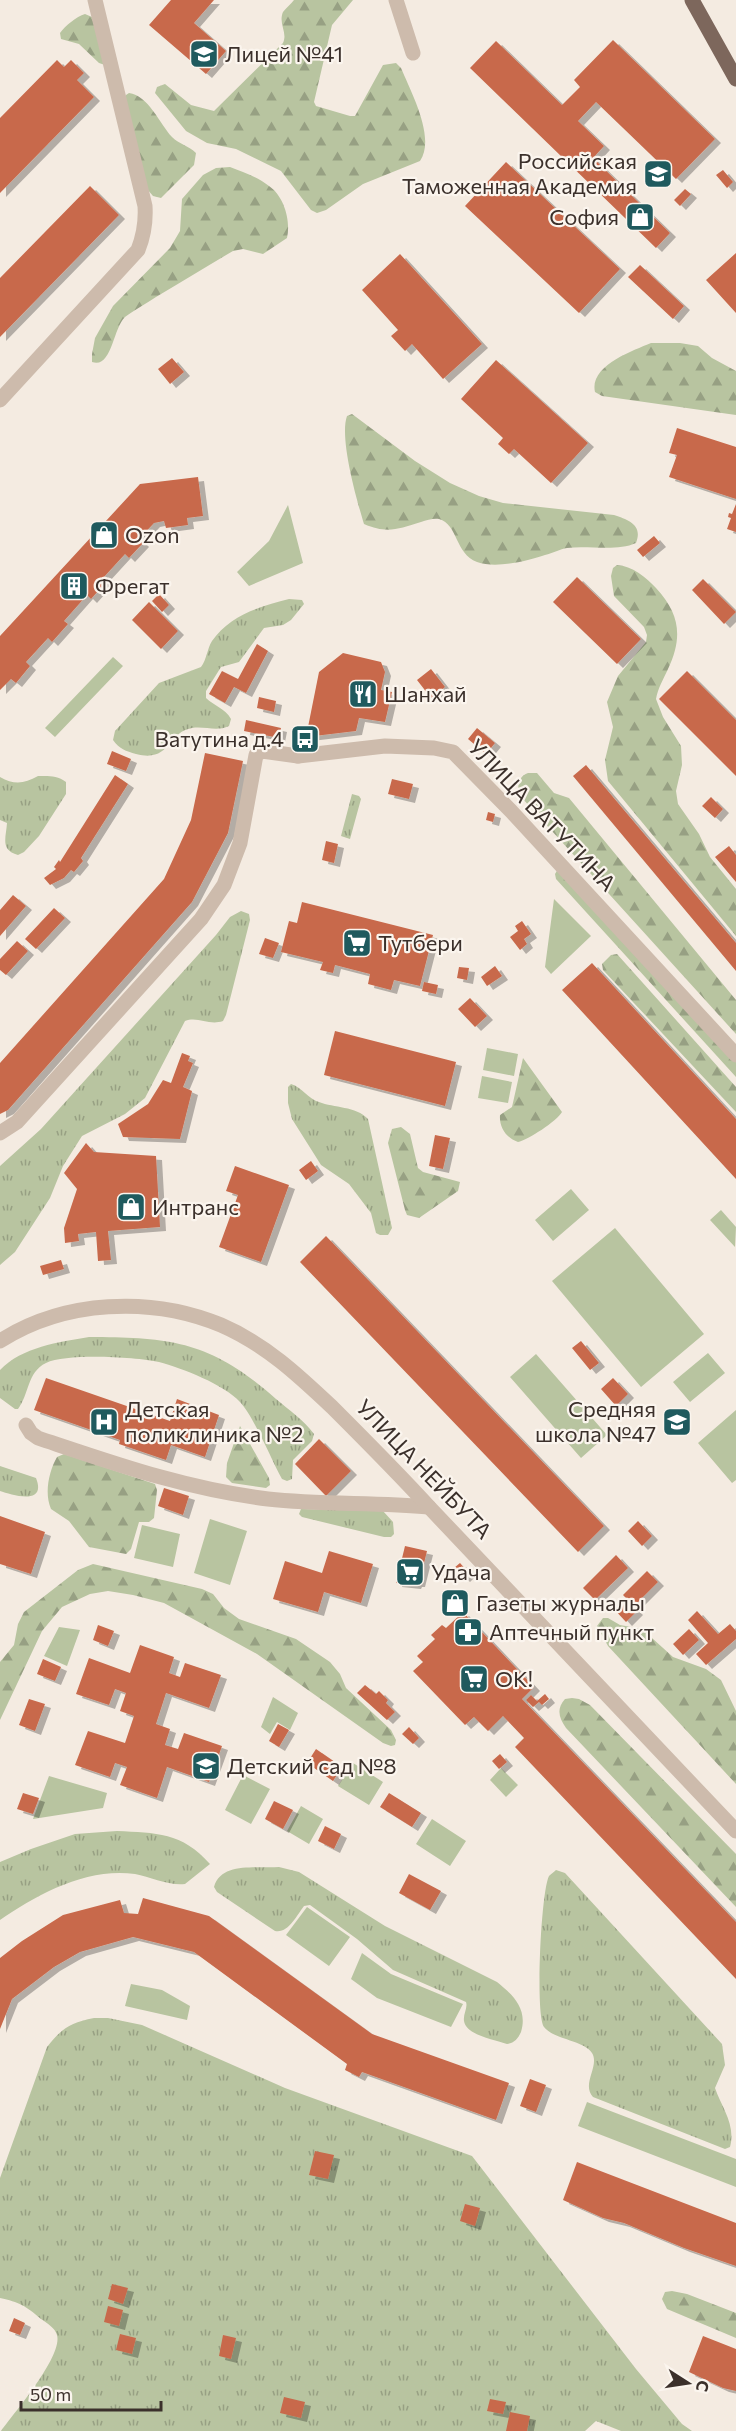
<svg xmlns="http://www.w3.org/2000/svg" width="736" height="2431" font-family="Commissioner,sans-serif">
<defs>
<pattern id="grass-tufts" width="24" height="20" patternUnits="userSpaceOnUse" patternTransform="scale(1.5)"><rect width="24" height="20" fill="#b8c4a0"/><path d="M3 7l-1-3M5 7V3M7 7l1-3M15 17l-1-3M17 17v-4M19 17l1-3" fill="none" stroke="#97a083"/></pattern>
<pattern id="forest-firs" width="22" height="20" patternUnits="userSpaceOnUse" patternTransform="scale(1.5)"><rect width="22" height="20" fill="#b8c4a0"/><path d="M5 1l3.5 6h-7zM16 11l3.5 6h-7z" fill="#97a083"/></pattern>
<filter id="shadow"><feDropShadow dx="6" dy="4" stdDeviation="0" flood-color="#0004"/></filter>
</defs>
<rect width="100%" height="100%" fill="#f4ebe1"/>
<path fill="url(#grass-tufts)" d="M289 599 302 600 304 604 291 620 283 625 264 628 239 662 221 667 206 691V698C214 706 225 708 231 719L229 726C217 732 205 726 192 728 167 732 171 763 136 754 126 751 119 749 113 740L115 731 159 683 201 667C207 659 207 649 212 641 230 615 261 606 289 599Z
M38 776C48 776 57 775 66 782V794L39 836 24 852 18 855C0 850 6 838 7 823L0 820V777C14 785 24 784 38 776Z
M352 794 359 796 361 799 350 839 341 836Z
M241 911 249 914 250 920 226 1015 223 1021C209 1026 198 1016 185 1021L145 1098 125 1114 82 1136 63 1166 50 1198 15 1252 0 1265V1166L41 1129 216 935 230 917Z
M291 1084C302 1087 308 1099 319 1102 334 1108 356 1106 368 1119L392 1228 388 1235H380L376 1233 371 1213 349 1184 321 1165 292 1119 288 1103V1087Z
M89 1337C172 1337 212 1342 276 1399 289 1410 304 1420 314 1434L312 1441 293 1460 292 1479 287 1481 282 1479C271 1459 254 1417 240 1402 225 1385 182 1368 159 1362 135 1357 67 1353 46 1363 27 1372 29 1395 18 1409H15L0 1398V1370C22 1347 59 1342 89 1337Z
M0 1466 36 1478C47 1506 12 1495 0 1491Z
M301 1509 383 1511 393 1522 394 1534 391 1537H384L302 1517 299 1514Z
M117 1831C156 1833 182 1832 210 1864L185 1884C169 1886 151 1877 135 1874 88 1867 37 1894 0 1920V1862L31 1849 75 1834Z
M279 1867 299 1872 385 1926 497 1982C513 1995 528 2009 521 2032 518 2039 514 2043 507 2044 495 2040 466 2035 464 2021 463 2014 468 2008 466 2002L393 1970 357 1939 310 1905 304 1906C297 1915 288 1934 275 1931L217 1892 214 1887C221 1861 259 1869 279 1867Z
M556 1870 565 1873 722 2044 725 2065 715 2088C722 2108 736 2125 730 2147L725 2149 593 2097C581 2084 600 2066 592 2053 584 2040 554 2040 544 2027 535 2015 541 1891 549 1876 551 1874 554 1872 556 1870Z
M94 2018H108L142 2025 285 2088 472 2156 636 2369 682 2424 692 2431H621L596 2421 585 2431H1C14 2413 63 2356 57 2335 55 2328 47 2323 41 2319 26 2306 19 2302 0 2298V2178L47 2047C62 2028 70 2023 94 2018Z"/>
<path fill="url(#forest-firs)" d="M294 0H353L332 25 314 102 316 106 350 116H355L383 65 396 63 401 68C411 92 436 138 420 161L363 184 326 210 317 213 311 210 281 171 236 149 207 143 186 131 155 93 157 87 165 84 191 105 214 111 283 43C288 32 278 24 283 12 286 8 291 4 294 0Z
M85 14 92 17 105 65 99 63 79 44 61 39 60 33C66 25 76 17 85 14Z
M129 93C148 95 160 124 172 137 179 144 189 146 196 153L194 165 161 198 153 196 147 189 125 102 126 95Z
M230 167C243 172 258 177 269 186 284 196 291 221 287 238L263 254 243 249 233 251C207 266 182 282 156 297 146 304 134 310 125 317 113 328 112 369 92 362V354L95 338 113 306 170 248 180 231 182 199 203 175 216 168Z
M651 343H680L698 346 712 358 736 371V415L602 396 595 392C589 366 632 351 651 343Z
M352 414 415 461 450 483 479 496 503 503 614 515C629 520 643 525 636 543 616 552 589 545 567 548 560 549 553 553 545 555 527 561 496 569 477 562 455 554 458 524 439 519 434 518 427 520 421 522 398 529 387 534 364 524 357 501 339 438 347 416Z
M617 565C632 566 646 577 656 588 680 614 683 637 668 669 663 680 658 688 656 699L663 717 681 746 682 765 676 791 678 804 699 834 710 857 736 889V936L608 781 605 760 613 727 607 702 618 676 646 642 647 635 644 627 614 596 611 576 613 568Z
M528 773H537L554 793 569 798 736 1000V1034L522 798C516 789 517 777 528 773Z
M558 869 736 1059V1077L556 879 555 874Z
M617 954 736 1087V1112L603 970 602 964 611 955Z
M523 1058 562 1112C557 1121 528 1140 518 1142 506 1138 499 1127 500 1115L512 1107Z
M401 1127 410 1134 418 1168 423 1172 460 1182 458 1191 419 1218 407 1215 405 1210 388 1143 392 1129Z
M240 1426 269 1478 270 1485 266 1488 232 1483 226 1477 227 1463Z
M64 1454 155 1484 157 1490 154 1518 149 1522H139L131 1549 126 1554 89 1547 69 1521 51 1509C44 1493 49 1471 57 1457Z
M93 1564 202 1589 213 1594 224 1608 239 1619 296 1639 330 1662 340 1674 346 1688 391 1730 396 1740 395 1745 391 1746 383 1743 257 1654 164 1603 133 1595 108 1591 90 1594 62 1607 42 1631 0 1720V1662L14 1645 18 1624 24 1612 78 1570Z
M603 1618H608L620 1625 642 1629 673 1657 706 1669 721 1680 736 1711V1784L608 1646 597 1626Z
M572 1698 579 1699 590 1705 736 1854V1907L566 1728C559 1718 556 1709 565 1699Z
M672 2291 687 2294 736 2313V2338L667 2309 662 2299 665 2292Z"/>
<path fill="#b8c4a0" d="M288 505 303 563 249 586 237 572 269 541Z
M113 657 123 666 55 737 45 728Z
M554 899 591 936 551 974 545 967Z
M487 1048 518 1054 514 1076 483 1070Z
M482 1076 512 1082 508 1103 478 1098Z
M571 1189 589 1210 553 1241 535 1220Z
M721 1210 736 1227 735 1247 710 1220Z
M615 1228 704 1334 641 1387 552 1281Z
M708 1353 725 1373 690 1402 673 1382Z
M536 1354 607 1435 581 1458 510 1377Z
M736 1410V1480L732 1483 698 1443Z
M210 1519 247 1531 230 1585 194 1573Z
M142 1525 180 1534 173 1567 134 1558Z
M59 1627 80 1630 67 1666 44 1656Z
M273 1697 298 1713 290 1730 277 1722 270 1734 261 1727Z
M353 1763 383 1782 369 1805 338 1786Z
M501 1768 518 1785 506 1797 490 1780Z
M243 1775 270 1789 251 1824 225 1810Z
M49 1776 107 1793 103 1808 33 1819Z
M301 1806 323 1819 309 1844 287 1831Z
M432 1819 466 1841 450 1866 416 1844Z
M307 1907 350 1937 329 1966 286 1935Z
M362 1953 391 1974 463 2004 451 2027 377 1998 351 1979Z
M131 1984 162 1990 190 2006 187 2020 125 2006Z
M587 2102 736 2159V2187L578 2126Z"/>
<path fill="#c8694b" filter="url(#shadow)" d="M171 0H214L194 23 226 51 206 74 149 25Z
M613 40 715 139 676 179 596 102 578 121 604 146 593 158 670 233 656 248 470 68 496 41 562 105 580 87 574 80Z
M57 60 64 67 71 60 84 73 77 80 94 97 0 193V118Z
M506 162 620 269 579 313 465 206Z
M723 170 733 182 727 188 716 175Z
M90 186 119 215 0 337V278Z
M685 189 691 194 680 206 674 200Z
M736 253V313L706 280Z
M400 254 482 344 443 379 412 344 405 351 391 336 398 330 362 290Z
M640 265 684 306 673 319 628 277Z
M172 358 184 372 170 384 158 369Z
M496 360 588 443 551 483 514 449 509 454 498 444 503 438 461 399Z
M677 428 736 447V499L669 477 677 455 669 453Z
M198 477 203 516 187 518 188 525 166 528 164 521 154 523 139 539 143 543 129 558 125 554 103 578 107 582 99 590 91 599 87 595 64 621 68 624 52 642 48 638 26 662 30 666 16 683 11 679 0 690V636L140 484Z
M736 504V532L727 529 731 518 728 517 729 513 732 514Z
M654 536 660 543 643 557 637 550Z
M577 577 641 639 617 664 553 602Z
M703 579 736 612 724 624 692 590Z
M159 594 169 605 162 612 152 601Z
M149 602 178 631 161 649 132 620Z
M257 644 268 651 246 693 234 687 225 703 209 694 222 671 238 679Z
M343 653 381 662 385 672 381 690 392 692 385 722 359 718 356 731 306 737 319 672Z
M431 669 445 687 431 698 417 680Z
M687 671 736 720V776L659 699Z
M259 697 276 701 274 712 257 708Z
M246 720 281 728 279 738 244 731Z
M477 728 495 743 486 754 468 739Z
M112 751 131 759 126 771 107 764Z
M205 753 243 761 228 833 192 902 8 1110 0 1114V1063L164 879 191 820Z
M586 765 736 943V971L573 776Z
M115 775 128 784 81 858 83 861 74 872 71 870 64 878 50 885 44 878 56 869 54 867 59 860 60 862Z
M392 779 413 784 409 799 388 794Z
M711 797 723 809 715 818 702 806Z
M488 812 495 814 493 822 486 820Z
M326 841 338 844 334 863 322 860Z
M729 846 736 855V882L715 857Z
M13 895 26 906 0 936V910Z
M302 902 433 935 420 986 394 980 391 990 368 984 370 974 335 965 333 973 320 970 323 962 281 952 289 921 297 923Z
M54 908 65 918 36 949 25 939Z
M522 921 531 934 524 939 527 944 520 950 510 937 518 931 515 926Z
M265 938 279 943 273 958 259 954Z
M17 941 28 951 6 975 0 970V959Z
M592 963 736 1119V1179L562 990Z
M495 966 502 976 487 986 481 977Z
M459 967 469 968 467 980 457 978Z
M424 982 438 985 436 994 422 991Z
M470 998 487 1016 475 1027 458 1009Z
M335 1031 456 1062 445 1106 324 1075Z
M182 1053 190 1056 188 1061 193 1063 183 1087 192 1091 180 1139 123 1137 118 1124 148 1104 163 1080 171 1083Z
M435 1135 450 1138 443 1169 429 1166Z
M86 1143 94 1152 156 1156 160 1227 108 1231 111 1260 98 1261 96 1232 78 1234 79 1241 65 1243 64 1228 77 1189 64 1173Z
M311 1161 318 1171 306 1180 299 1170Z
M235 1166 289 1185 261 1262 219 1247 238 1195 226 1191Z
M326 1236 604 1526 578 1552 300 1262Z
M61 1260 64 1269 43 1275 40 1266Z
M581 1341 599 1363 590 1370 572 1348Z
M46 1378 170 1421 177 1399 219 1415 205 1457 171 1445 166 1460 119 1444 120 1440 34 1410Z
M613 1378 628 1394 616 1406 601 1389Z
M319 1439 351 1471 326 1496 295 1464Z
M164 1488 189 1496 183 1515 158 1506Z
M0 1516 45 1532 31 1574 0 1564Z
M638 1521 652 1536 642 1546 628 1531Z
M405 1546 427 1551 419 1583H416L415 1585 396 1583Z
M329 1551 373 1564 361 1603 324 1592 318 1612 273 1599 285 1561 322 1573Z
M616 1555 628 1568 595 1600 583 1588Z
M460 1563 469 1573 464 1578 454 1568Z
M647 1571 658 1582 634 1606 623 1595Z
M624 1598 637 1611 626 1622 613 1608Z
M455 1600 463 1607 456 1614 449 1607Z
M697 1611 718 1634 730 1624 736 1631V1639L706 1665 696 1654 708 1643 688 1620Z
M463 1612 534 1687 522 1699 736 1922V1979L515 1747 524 1738 503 1716 488 1731 474 1717 465 1725 413 1671 423 1662 417 1656 435 1639 431 1635 442 1625 446 1628Z
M98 1625 114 1631 108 1646 93 1640Z
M689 1629 699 1640 683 1655 673 1644Z
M140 1645 174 1657 169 1673 180 1677 185 1663 221 1675 209 1708 166 1693 156 1724 170 1729 165 1745 178 1749 184 1733 222 1746 209 1782 167 1767 157 1798 120 1785 127 1767 115 1763 110 1777 75 1765 88 1731 125 1743 134 1716 120 1711 126 1693 115 1689 109 1705 76 1694 89 1658 130 1673Z
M43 1659 61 1667 55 1681 37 1674Z
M365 1685 376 1694 379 1691 388 1700 386 1703 395 1712 387 1720 357 1693Z
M545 1694 549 1699 542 1705 539 1702 533 1707 526 1700 531 1695 537 1701Z
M29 1699 45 1704 35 1731 19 1725Z
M278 1724 289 1730 279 1747 269 1741Z
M409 1727 419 1738 413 1744 402 1734Z
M316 1749 342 1767 333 1781 307 1763Z
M500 1754 507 1762 499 1769 492 1761Z
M23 1793 39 1798 33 1814 17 1809Z
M389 1793 421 1813 412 1827 380 1807Z
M274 1801 293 1810 283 1829 265 1819Z
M325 1826 341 1834 334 1849 318 1841Z
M409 1874 441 1891 430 1910 399 1893Z
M143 1898 209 1916 372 2034 509 2083 496 2120 362 2072 359 2077 345 2070 347 2064 194 1952 133 1937 80 1952 54 1967 12 1999 0 2029V1958L22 1941 63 1915 120 1900 124 1913 138 1914Z
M530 2079 546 2085 536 2112 520 2106Z
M315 2151 334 2155 328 2179 309 2175Z
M577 2162 736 2223V2266L684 2248 624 2223 603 2218 563 2200Z
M465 2204 480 2208 475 2226 460 2221Z
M112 2284 128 2288 123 2304 108 2299Z
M108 2306 123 2310 119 2326 104 2322Z
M14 2318 25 2323 20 2335 9 2331Z
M120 2334 136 2338 132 2354 116 2350Z
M223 2335 236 2338 231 2359 219 2356Z
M703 2336 736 2349V2391L723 2388 689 2372Z
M284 2397 305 2402 301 2418 280 2413Z
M490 2399 506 2402 503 2414 487 2411Z
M510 2412 530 2416 527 2431H506Z"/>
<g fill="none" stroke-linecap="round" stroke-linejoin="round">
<path stroke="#cdbbac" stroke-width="15" d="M396 0 413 53
M0 400 138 250C144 235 146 222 145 206L95 0
M0 1133 17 1122 201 919 224 885 240 843 256 755 262 751 298 756
M26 1425 31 1433 38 1438C116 1464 186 1489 268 1499 322 1505 376 1502 429 1507"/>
<path stroke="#cdbbac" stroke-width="15" d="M298 756 385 746 434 748 453 752 511 811 736 1055
M0 1341C64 1300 151 1296 221 1325 265 1344 298 1375 332 1407 365 1440 398 1473 429 1507 531 1615 634 1723 736 1831"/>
<path stroke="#7d675c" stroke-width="15" d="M692 0 736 79"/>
</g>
<defs>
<g id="school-square" transform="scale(1.5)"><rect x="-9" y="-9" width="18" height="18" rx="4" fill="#1f5a5e" stroke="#fbf5ee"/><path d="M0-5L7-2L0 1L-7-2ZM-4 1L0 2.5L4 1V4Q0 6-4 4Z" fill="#fff"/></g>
<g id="university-square" transform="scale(1.5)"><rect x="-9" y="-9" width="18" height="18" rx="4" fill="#1f5a5e" stroke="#fbf5ee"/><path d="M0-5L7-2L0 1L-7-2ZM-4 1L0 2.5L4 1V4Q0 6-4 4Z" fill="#fff"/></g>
<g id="shop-square" transform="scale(1.5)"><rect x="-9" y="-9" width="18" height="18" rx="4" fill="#1f5a5e" stroke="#fbf5ee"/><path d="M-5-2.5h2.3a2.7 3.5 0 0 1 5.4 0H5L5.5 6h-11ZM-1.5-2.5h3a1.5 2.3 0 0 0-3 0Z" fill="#fff"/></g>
<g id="building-square" transform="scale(1.5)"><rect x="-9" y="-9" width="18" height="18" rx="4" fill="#1f5a5e" stroke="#fbf5ee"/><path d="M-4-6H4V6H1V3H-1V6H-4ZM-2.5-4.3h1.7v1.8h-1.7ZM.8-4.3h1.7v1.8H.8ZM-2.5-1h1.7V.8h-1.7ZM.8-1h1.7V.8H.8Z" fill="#fff"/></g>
<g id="restaurant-square" transform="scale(1.5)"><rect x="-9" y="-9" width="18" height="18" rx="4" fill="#1f5a5e" stroke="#fbf5ee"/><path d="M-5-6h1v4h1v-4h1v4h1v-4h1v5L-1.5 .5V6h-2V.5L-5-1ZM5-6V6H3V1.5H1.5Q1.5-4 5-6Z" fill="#fff"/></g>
<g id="bus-square" transform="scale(1.5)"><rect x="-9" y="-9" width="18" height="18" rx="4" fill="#1f5a5e" stroke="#fbf5ee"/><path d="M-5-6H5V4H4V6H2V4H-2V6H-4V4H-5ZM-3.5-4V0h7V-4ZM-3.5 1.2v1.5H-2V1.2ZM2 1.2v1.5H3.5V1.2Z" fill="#fff"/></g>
<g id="supermarket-square" transform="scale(1.5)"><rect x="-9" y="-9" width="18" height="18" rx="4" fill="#1f5a5e" stroke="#fbf5ee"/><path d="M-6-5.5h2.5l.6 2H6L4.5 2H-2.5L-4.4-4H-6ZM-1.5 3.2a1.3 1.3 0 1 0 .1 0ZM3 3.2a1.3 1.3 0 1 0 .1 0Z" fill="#fff"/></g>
<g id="hospital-square" transform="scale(1.5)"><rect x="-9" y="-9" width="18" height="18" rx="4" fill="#1f5a5e" stroke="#fbf5ee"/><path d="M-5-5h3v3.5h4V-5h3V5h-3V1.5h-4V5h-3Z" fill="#fff"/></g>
<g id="pharmacy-square" transform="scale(1.5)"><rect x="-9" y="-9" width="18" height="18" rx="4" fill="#1f5a5e" stroke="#fbf5ee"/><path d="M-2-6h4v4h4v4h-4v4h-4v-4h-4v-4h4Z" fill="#fff"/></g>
</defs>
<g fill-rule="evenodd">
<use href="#school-square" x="204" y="54"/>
<use href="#university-square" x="658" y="174"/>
<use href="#shop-square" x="640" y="217"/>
<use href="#shop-square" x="104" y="535"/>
<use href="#building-square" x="74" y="586"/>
<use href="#restaurant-square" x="363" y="694"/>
<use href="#bus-square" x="305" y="739"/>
<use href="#supermarket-square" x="357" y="943"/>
<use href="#shop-square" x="131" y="1207"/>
<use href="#hospital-square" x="104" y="1422"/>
<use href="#school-square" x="677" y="1422"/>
<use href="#supermarket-square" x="410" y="1572"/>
<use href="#shop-square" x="455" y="1603"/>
<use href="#pharmacy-square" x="468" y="1632"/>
<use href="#supermarket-square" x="474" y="1679"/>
<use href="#school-square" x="206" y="1766"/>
</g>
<g text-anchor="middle" stroke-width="4.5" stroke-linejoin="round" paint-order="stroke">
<g font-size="22" fill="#3b302b" stroke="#fbf5ee" text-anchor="start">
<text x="225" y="62">Лицей №41</text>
<text x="637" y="169" text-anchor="end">Российская<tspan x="637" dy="25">Таможенная Академия</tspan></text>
<text x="619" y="225" text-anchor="end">София</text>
<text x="125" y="543">Ozon</text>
<text x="95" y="594">Фрегат</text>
<text x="384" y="702">Шанхай</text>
<text x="284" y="747" text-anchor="end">Ватутина д.4</text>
<text x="378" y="951">Тутбери</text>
<text x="152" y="1215">Интранс</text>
<text x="125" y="1417">Детская<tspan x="125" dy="25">поликлиника №2</tspan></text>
<text x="656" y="1417" text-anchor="end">Средняя<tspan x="656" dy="25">школа №47</tspan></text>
<text x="431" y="1580">Удача</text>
<text x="476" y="1611">Газеты журналы</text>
<text x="489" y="1640">Аптечный пункт</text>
<text x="495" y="1687">ОК!</text>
<text x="227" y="1774">Детский сад №8</text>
</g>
<g font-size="22" fill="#3b302b" stroke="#fbf5ee">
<text transform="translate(542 815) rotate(46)" y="8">УЛИЦА ВАТУТИНА</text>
<text transform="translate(424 1469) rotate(46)" y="8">УЛИЦА НЕЙБУТА</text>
</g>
</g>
<g transform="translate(688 2383) rotate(102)" stroke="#fbf5ee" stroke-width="4.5" paint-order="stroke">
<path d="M0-4.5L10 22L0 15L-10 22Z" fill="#3b302b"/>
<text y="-9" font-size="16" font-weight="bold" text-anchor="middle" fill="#3b302b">С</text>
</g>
<path d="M21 2401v9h140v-9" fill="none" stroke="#3b302b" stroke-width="3"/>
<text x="30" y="2401" font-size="18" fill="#3b302b" stroke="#fbf5ee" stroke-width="4.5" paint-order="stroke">50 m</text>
</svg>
